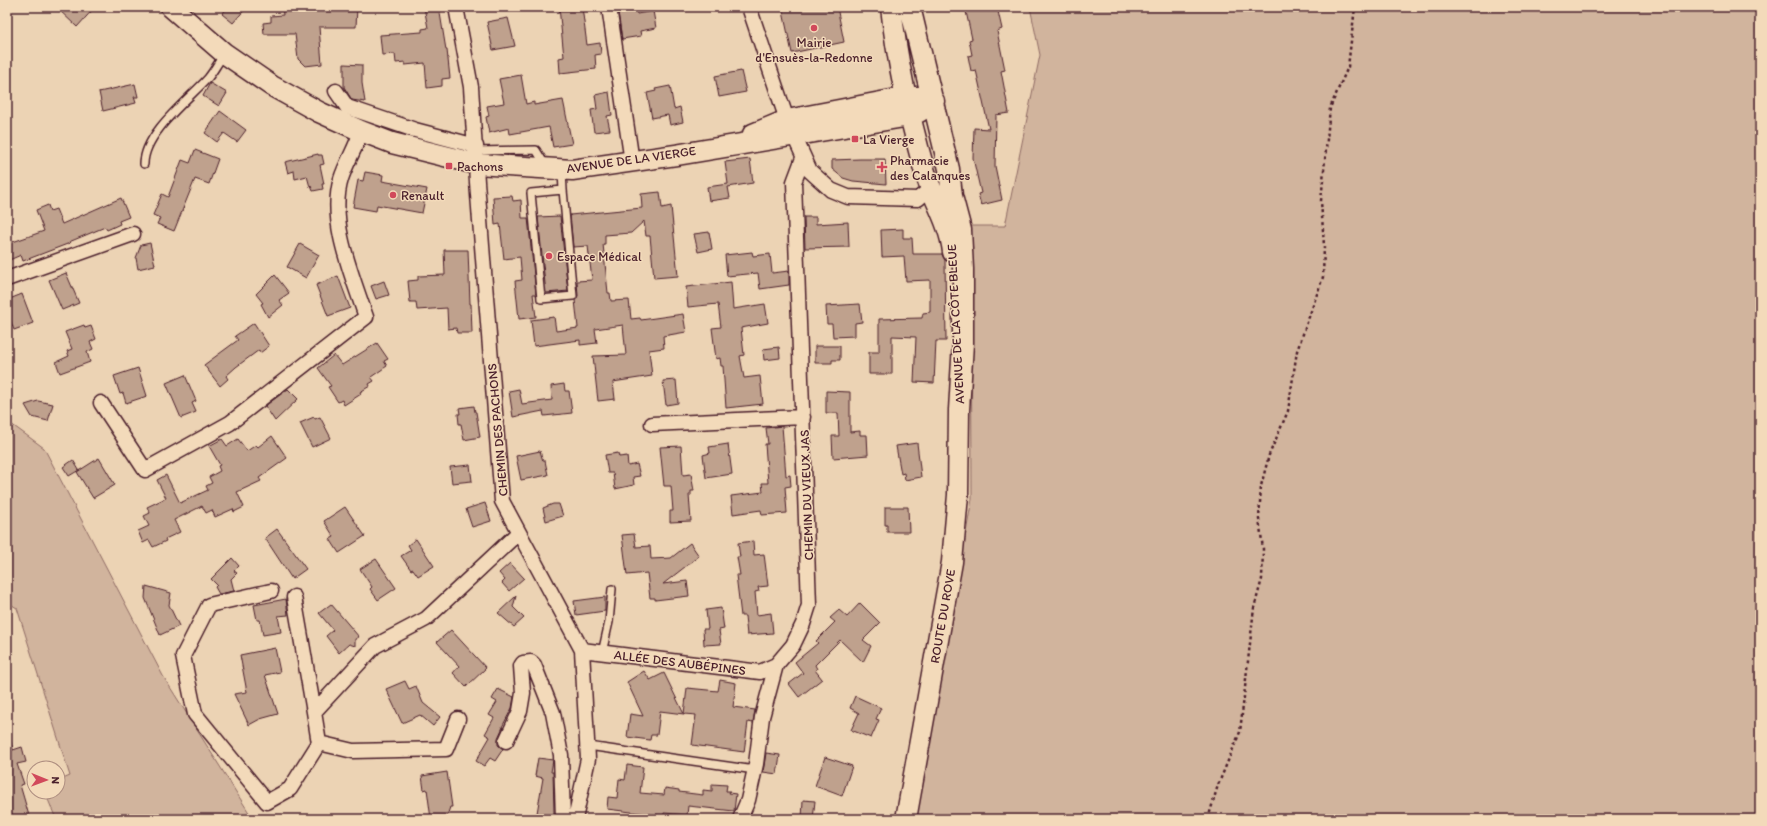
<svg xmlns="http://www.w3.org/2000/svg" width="1767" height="826" font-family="Itim,sans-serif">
<rect width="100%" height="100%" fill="#ecd3b4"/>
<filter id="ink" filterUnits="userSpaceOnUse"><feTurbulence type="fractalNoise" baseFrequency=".025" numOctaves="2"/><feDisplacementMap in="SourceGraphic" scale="8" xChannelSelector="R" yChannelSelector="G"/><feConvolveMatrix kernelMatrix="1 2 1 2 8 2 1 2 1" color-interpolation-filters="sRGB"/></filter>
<g filter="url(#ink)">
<path fill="#d1b49d" stroke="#8e6a64" d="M1030 7H1760V819H915L972 499 971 226H1005L1040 55Z
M7 421 44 448 163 676 253 819H56L45 792H58V781L70 776 17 608 7 602Z"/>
<path fill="#bfa18d" stroke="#4a1f2b" d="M56 7H95L77 27Z
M228 7H247L233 23 222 14Z
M282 7H357L356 27H319L322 64 305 66 298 59 295 34H264L263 23 271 22V16L283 15Z
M424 7H439L446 50H447L450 78 442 79V86L427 88 425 63 405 65V62L396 63 395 54 382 55 380 35 422 32V29L428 28Z
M559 7H582L587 45 600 43 601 54 595 55 596 69 560 73 559 58 564 57Z
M782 7H837L844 42 792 53Z
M965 7H997L1002 29 997 31 1005 70 1001 71 1009 113 996 115 995 166 1002 200 981 205 978 194 981 193 973 158 974 128 989 129 976 70 971 71 968 56 972 55 969 40 972 39Z
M636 9 637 14 653 11 656 28 640 31 641 36 622 39 618 12Z
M508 18 515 46 493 50 487 22Z
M344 64 362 65V83L365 102 352 100 344 87Z
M741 71 746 92 719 97 715 76Z
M521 75 526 104 534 102V105L563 100 572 144 553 147 549 127 510 134 509 128 489 133 486 117 489 116 487 106 504 103 499 79Z
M210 83 227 93 219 106 203 96Z
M135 84 138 97H134L136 103 103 111 99 92Z
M670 86 674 109 680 107 683 122 670 125 668 115 652 118 647 93 656 91 655 89Z
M609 92 612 115 607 116 610 130 594 132 591 110 597 109 595 95Z
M220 111 246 130 237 142 224 133 217 142 205 133Z
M195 150 218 159 209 184 195 179 174 231 157 224 160 218 153 215 162 194 168 197 182 160 190 163Z
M318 154V155H322L324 164 320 165 324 184H322L323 189 313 191 311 186 310 187 307 176 295 179 294 171 288 173 285 162Z
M750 159 753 183 728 187 730 198 709 201 707 187 728 184 725 162Z
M860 159H885L886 184 853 181 843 178 832 169V160Z
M365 172 383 175 382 181 427 189 422 213 377 205 376 211 353 207 358 180 363 181Z
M660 192 662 208 671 206 678 276 654 278 650 236H646L644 221 631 233 605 235V244H603L608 293H610L611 301 629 300 631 319 640 318 641 320 683 314 686 332 663 336 664 348 649 350 652 376 613 382 615 399 598 401 593 356 626 355 623 325 595 329 597 343 580 345V340L534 346 531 320 554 317 556 331 578 328 575 300 578 296 577 281 592 280 588 246 573 247 570 215 642 208 641 194Z
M512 196 513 201 521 200 522 218H528L536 294H533L536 317 519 319 515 281 522 280 520 257 504 259 500 224 495 225 493 197Z
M121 198 129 217 119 221 120 224 107 230 105 227 69 242 70 243 23 261 21 255 7 261V244L44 231 36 210 48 205 50 211 56 209 62 224Z
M560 216 568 291 546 293 538 217Z
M804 217H816V224L848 222 849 247 805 248Z
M903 229V238H912L913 254H942L945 260 946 341H936L934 383 914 382 916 337 892 336V374H869V352H879V319L922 318 923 313 930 312V280L906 281 904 256 882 257 881 230Z
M709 232 712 249 698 252 694 234Z
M150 243 155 265 138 269 136 258 141 245Z
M300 244 319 255 306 278 287 267Z
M444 250H468L470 304H471L472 333H457L456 328 448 329 447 308 417 310 416 302H410L408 281 418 280V276L445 275Z
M752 252 753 256 770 254 772 273 789 271V285L760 289 758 273 727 276 725 255Z
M66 273 79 303 62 310 49 280Z
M275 275 289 293 279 300 283 305 268 317 261 304 263 303 256 294Z
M338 276 350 308 328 316 316 285Z
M384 281 389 295 376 299 371 286Z
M731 282 733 309 765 304 768 323 741 328 744 355 740 356 744 378 760 376 763 404 726 408 723 366H721L720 358 716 359 712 328 721 327 718 304 688 307 686 287Z
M22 294 33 323 14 330 7 311V300Z
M860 304 862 322 855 323V336L833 337 832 324H827L826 306Z
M254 323 269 346 260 353 259 350 236 367 226 376 228 379 220 386 204 365 238 340 235 336Z
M84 325 85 328 91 326 96 339 90 342 93 349 87 352 90 362 60 373 56 362 69 356 67 351 72 349 65 332Z
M377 343 388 359 384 361 387 366 371 377 374 381 369 384 370 386 360 392 361 394 344 405 342 400 338 402 328 387 331 386 318 368 334 355 342 365Z
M815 346H840V360H832V363H815Z
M779 347 780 358 764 360 763 349Z
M138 368 147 396 126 403 123 393 120 394 114 376Z
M185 375 196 401 192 403 196 412 181 418 166 383Z
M676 380 678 403 666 405 663 381Z
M564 384 565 391H569L572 413 544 416 543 411 513 417 509 391 519 389 522 404 552 400 551 386Z
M288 389 298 399 275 421 265 406Z
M826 391 850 392V432L860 431V435H867L868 455 833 458 832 436H839L838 413H826Z
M38 401 53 404 48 421 32 417 25 405Z
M474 406 475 412H476L480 437 464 440 461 424H459L458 414H460L459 408Z
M314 417 315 419 320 417 331 438 312 447 300 423Z
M782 426 786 476 790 475 791 486 785 487 787 513 762 515 761 510 733 514 731 496 763 492 762 483H768L765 444H768L766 428Z
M272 436 287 458 259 478 261 481 237 492 244 507 234 512 233 509 215 517 212 510 206 513 202 506 174 520 180 532 165 539 166 541 153 547 149 540 143 543 138 531 149 526 144 516 150 513 147 507 166 498 157 480 166 475 180 503 208 490 206 486 212 483 209 477 220 471 218 466 220 465 209 446 222 439 227 446 238 439 247 451 256 445 258 447Z
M917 443 921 477 905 480 904 473 901 474 896 446Z
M728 444 732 474 706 478 703 455 710 453 709 447Z
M681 446 683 475 691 474 694 491H691V495H689L691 521 670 522V511H673L671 486H664L660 447Z
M540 451 543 461H545L548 475 521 480 516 456Z
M618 453 619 457 627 456 628 466 637 464 640 476 633 477 634 485 615 489 613 473H608L605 455Z
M99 458 115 485 93 498 77 472Z
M73 460 79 470 69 476 63 467Z
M470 465 472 481 452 483 450 467Z
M485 503 491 521 472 527 466 509Z
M553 504H559L563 516 546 521 543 508Z
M345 507 365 536 339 553 330 539 334 537 324 521Z
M885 507H908L909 532H887V525H885Z
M277 529 306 569 292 579 265 538Z
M634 534 636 547 650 546 651 559 671 558 690 543 699 556 663 584 687 581 689 596 655 600V598H650L647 573 627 575 622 535Z
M416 539 434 566 418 576 413 569 411 570 401 556 411 550 408 545Z
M753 541 754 555 764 554 768 586 758 587 759 591 755 592 757 615 771 613 773 633 747 635 745 616H741L736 575H740L737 557H740L738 543Z
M232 558 239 566 234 571 237 573 231 579 234 591 219 594 215 587 217 585 211 579Z
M376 559 396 588 378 600 370 589 372 587 360 569Z
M510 563 524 578 509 591 502 583 505 580 499 573Z
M146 586 171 593 169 605 179 626 160 635 145 598Z
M516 596 513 607 524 618 514 627 498 613Z
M605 597V611L576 615 574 601Z
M286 599 288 615 278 616 281 632 263 635 260 620H257L254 605Z
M860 603 880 623 863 640 871 646 863 662 840 640 815 665 817 669 815 670 822 679 799 697 789 684 803 673 795 662 818 643 816 641 835 622 830 618 839 610 847 617Z
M331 604 359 637 355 639V646L349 644 339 653 326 636 333 630 319 613Z
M721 608 724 629 719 630 721 644 704 645 703 629H708L706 610Z
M451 630 486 668 466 687 453 673 459 666 437 642Z
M275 648 280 672 265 675 278 714 260 719 249 725 234 694 247 692 240 655Z
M644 671 650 680 664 673 684 714 660 711 657 735H651L650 740 627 737 630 714 643 716 627 682Z
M720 680 736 683 733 707 755 710 753 723 748 722 744 752 692 745 696 715 684 714 687 688 718 691Z
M405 681 409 689 416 686 423 703 440 717 433 726 420 715 402 723 386 689Z
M498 689 514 697 512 708 502 727H503L498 738V745L503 749 495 761 490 758 484 766 476 761 490 737 485 734 494 718 489 715 497 702 492 699Z
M855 696 881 708 876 719 879 720 871 738 851 730 859 713 850 708Z
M10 739 13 750 22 747 26 762 17 764 24 784 20 785 30 819H11L7 804V740Z
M766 753 780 755 777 774 763 772Z
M825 757 852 766 842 796 815 786Z
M538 758 553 760 551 772H553L554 812 553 819H536L543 778 535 776Z
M627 765 643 767 640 793 664 795 665 788 679 790V792L703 795V790L712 791V784L727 785 726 791H730L729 793 736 794 734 811 688 806 687 815 664 813V816L607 809 608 797 617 798 619 779 625 780Z
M447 772 452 807H450L446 819H431L427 789 424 790 422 776Z
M803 800 815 801 813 819H802Z"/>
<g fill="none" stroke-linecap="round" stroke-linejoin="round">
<g stroke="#4a1f2b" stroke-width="10">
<path id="lane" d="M476 151 536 150 546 166
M144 164C144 133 188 100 208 78 214 71 218 62 224 55
M562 171 563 190 531 193 541 299 573 296 563 190
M602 653 609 622 612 589
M588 746 755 770"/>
</g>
<g stroke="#4a1f2b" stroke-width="17">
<path id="street" d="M456 7 471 87 477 182 502 501 582 650 588 759 575 819
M609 7 632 162
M749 7 787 120 810 171 831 190 848 197 918 199 931 188
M336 91 347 107 415 130 476 146
M7 279 133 234
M101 403 145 470 230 423 366 317C353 277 328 221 341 179 346 163 356 148 361 131
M652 424 803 417
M271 591 209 605 183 656 195 714 267 802 290 789 319 743 314 712 375 646 426 619 518 533
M294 597 314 712
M582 650 760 672 776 665
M506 741 520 711 523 693 521 666 523 663 531 662 534 665 553 713 561 755 563 819
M319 743 353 751 446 749 458 719
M740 819 748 800 756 764 762 717 776 665 793 645 803 624 809 605 794 182 803 158"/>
</g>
<g stroke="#4a1f2b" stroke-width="23">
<path id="secondary" d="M171 7 224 53 272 86 319 112 361 131 392 143 477 164 572 170 676 155 904 117 919 112 934 101
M891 7C897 61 909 116 924 169 932 197 950 223 953 252
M753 134 787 120 907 97H920
M906 819 952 562 958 495 959 410 963 343V269L961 230 952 196 949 169 910 7"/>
</g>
<path stroke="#4a1f2b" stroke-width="2.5" stroke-dasharray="3 3" stroke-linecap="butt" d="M1208 819 1218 785 1240 732 1254 608 1262 579 1263 549 1259 519 1261 486 1269 455 1288 411 1297 351 1323 277 1324 246 1321 201 1330 108 1348 67 1355 7"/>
<use href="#lane" stroke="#f3daba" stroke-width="7"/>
<use href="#street" stroke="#f3daba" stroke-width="14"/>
<use href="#secondary" stroke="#f3daba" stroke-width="20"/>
</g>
</g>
<g fill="#d1495b" stroke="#f3daba" stroke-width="1.5">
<circle cx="814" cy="28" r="4"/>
<rect x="851" y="135" width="8" height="8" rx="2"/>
<rect x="445" y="162" width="8" height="8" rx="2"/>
<path d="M880 161h4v4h4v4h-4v4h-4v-4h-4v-4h4z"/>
<circle cx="393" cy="195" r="4"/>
<circle cx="549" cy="256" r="4"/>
</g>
<g text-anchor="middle" stroke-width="3" stroke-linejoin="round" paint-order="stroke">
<g font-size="13" fill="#4a1f2b" stroke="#f3daba" text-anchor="start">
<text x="814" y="47" text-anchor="middle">Mairie<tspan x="814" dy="15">d'Ensuès-la-Redonne</tspan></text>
<text x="863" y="144">La Vierge</text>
<text x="890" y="165">Pharmacie<tspan x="890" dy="15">des Calanques</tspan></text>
<text x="457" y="171">Pachons</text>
<text x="401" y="200">Renault</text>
<text x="557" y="261">Espace Médical</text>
</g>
<g font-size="13" fill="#4a1f2b" stroke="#f3daba">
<text transform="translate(631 159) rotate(-8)" y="5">AVENUE DE LA VIERGE</text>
<text transform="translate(955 324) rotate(-93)" y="5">AVENUE DE LA CÔTE BLEUE</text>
<text transform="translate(497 430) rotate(-95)" y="5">CHEMIN DES PACHONS</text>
<text transform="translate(806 495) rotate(-92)" y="5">CHEMIN DU VIEUX JAS</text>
<text transform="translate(942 616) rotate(-80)" y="5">ROUTE DU ROVE</text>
<text transform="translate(680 662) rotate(7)" y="5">ALLÉE DES AUBÉPINES</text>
</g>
</g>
<rect width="1767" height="826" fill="none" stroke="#f3daba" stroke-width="24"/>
<rect x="12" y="12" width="1743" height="802" fill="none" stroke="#4a1f2b" stroke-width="1.5" filter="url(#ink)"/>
<g transform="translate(46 780) rotate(91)"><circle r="19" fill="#f3daba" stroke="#af8f81"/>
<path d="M0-3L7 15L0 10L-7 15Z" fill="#d1495b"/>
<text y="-6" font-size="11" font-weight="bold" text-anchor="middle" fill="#4a1f2b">N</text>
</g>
</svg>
